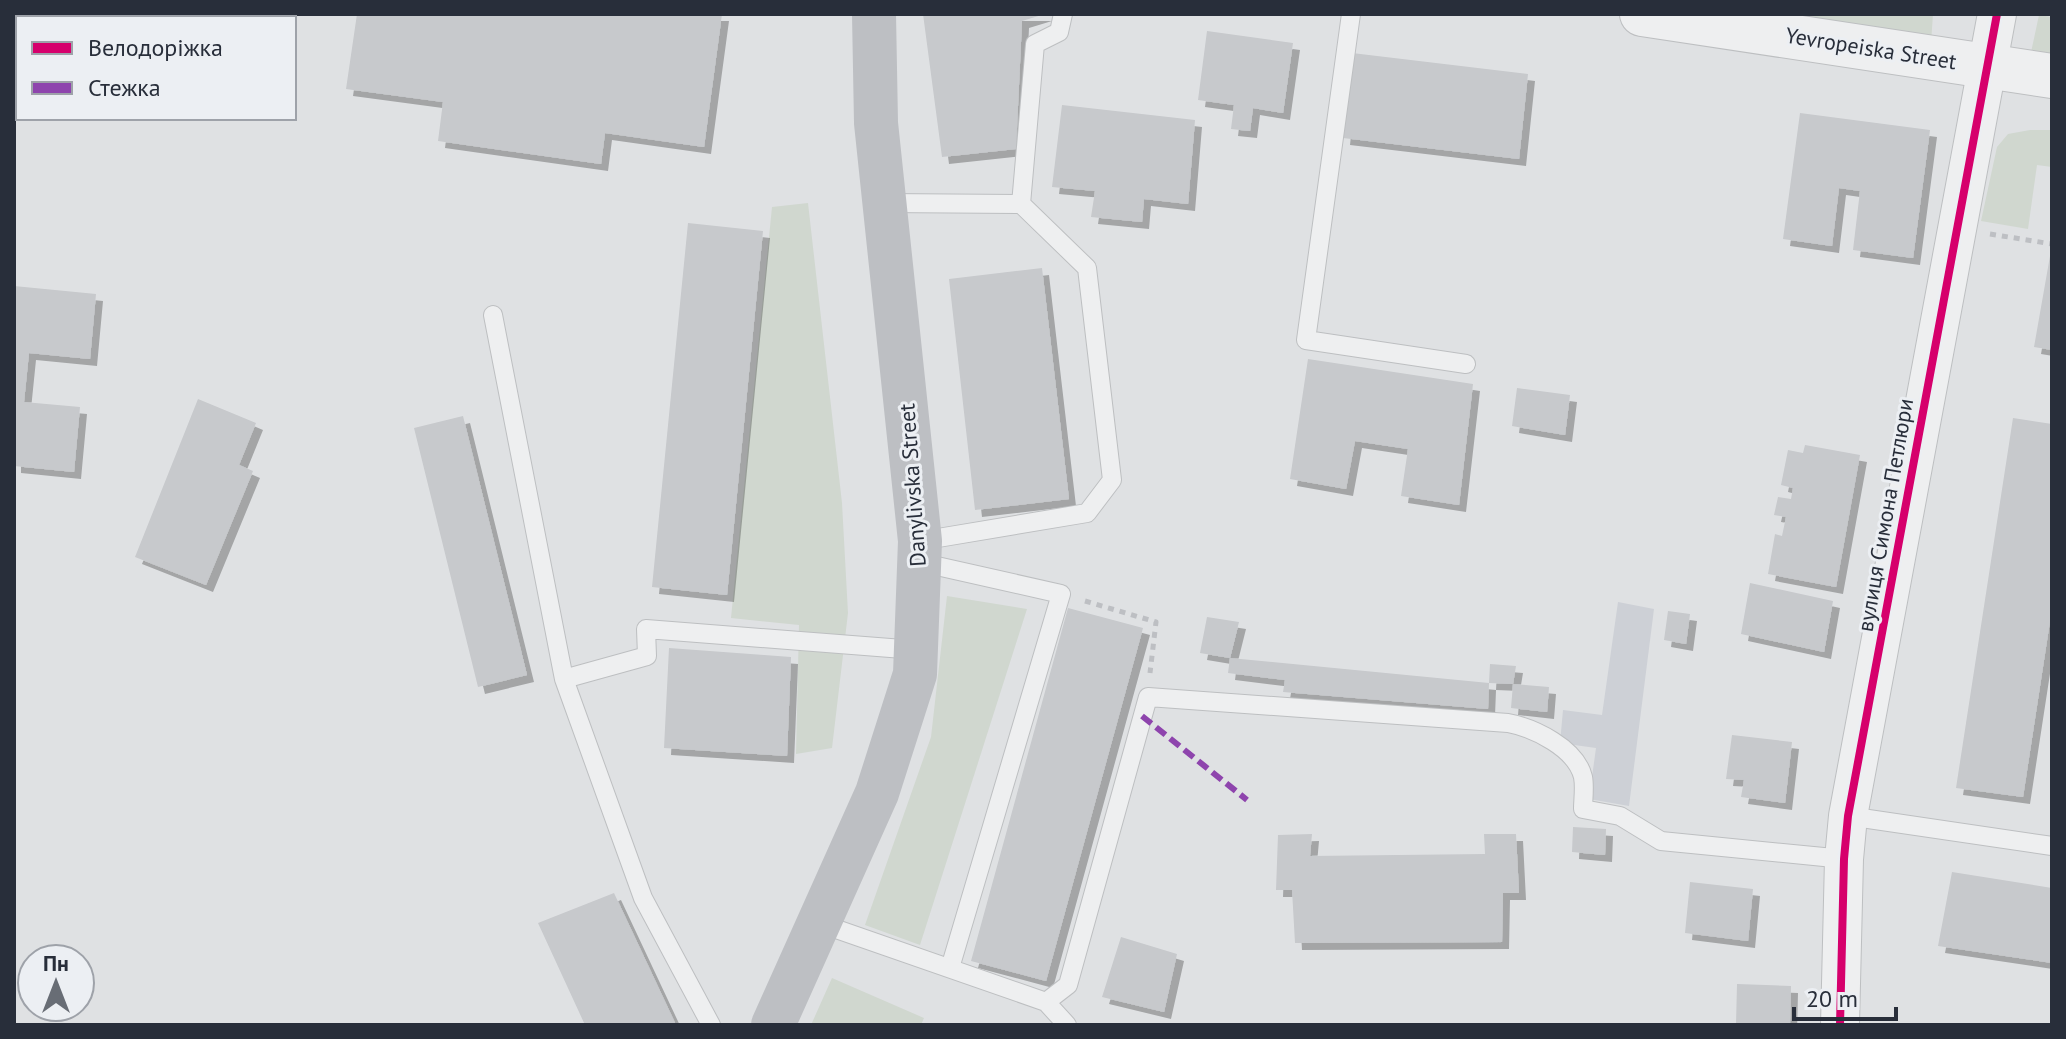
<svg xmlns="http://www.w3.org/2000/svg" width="2066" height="1039" font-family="'PT Sans',sans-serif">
<defs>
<filter id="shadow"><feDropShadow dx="7" dy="7" stdDeviation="0" flood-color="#0004"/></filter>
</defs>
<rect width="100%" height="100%" fill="#dfe1e3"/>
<path fill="#cdd0d6" d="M1618 602 1654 609 1629 806 1589 799 1596 748 1560 743 1563 710 1602 715Z"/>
<path fill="#d0d7cf" d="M1730 14H1933L1931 43Z
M2039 15 2052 17V60L2030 57Z
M2030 130H2052V167L2037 165 2028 229 1981 221 1997 147 2008 134Z
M808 203 842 503 848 613 832 748 796 754 799 625 731 618 772 207Z
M947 596 1027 609 920 945 865 925 931 737Z
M832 978 924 1018 921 1025H811Z"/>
<path fill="#c7c9cc" filter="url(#shadow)" d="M14 14H20L16 48H14Z
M357 14H722L704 147 605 133 601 164 438 141 443 102 346 89Z
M923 14H1045L1022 21 1016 149 942 157Z
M1207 31 1293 43 1283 113 1253 108 1250 131 1231 129 1234 105 1198 100Z
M1352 53 1528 74 1519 159 1343 138Z
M1062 105 1195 120 1188 204 1144 199 1142 222 1091 217 1095 191 1052 187Z
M1800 113 1930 130 1913 258 1853 250 1860 191 1839 188 1832 246 1783 239Z
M688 223 763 231 727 595 652 587Z
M2050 256H2052V350L2034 347Z
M1042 268 1069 499 975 510 949 279Z
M14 286 96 294 90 359 29 353 24 402 80 407 74 472 14 466Z
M1308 359 1473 384 1459 505 1401 496 1408 449 1355 441 1346 489 1290 479Z
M1517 388 1570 395 1565 435 1512 426Z
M198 399 256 423 239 465 253 471 206 585 135 557Z
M463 416 527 675 478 687 414 428Z
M2013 418 2052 424V608L2023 797 1956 788Z
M1805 445 1860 455 1836 587 1768 574 1775 534 1782 536 1786 517 1774 515 1778 497 1791 499 1793 488 1781 485 1788 450 1803 453Z
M1750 583 1833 601 1824 652 1741 634Z
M1068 608 1143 628 1046 981 971 961Z
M1668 611 1690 614 1686 644 1664 640Z
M1207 617 1239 622 1230 658 1200 653Z
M669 648 791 657 787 756 664 748Z
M1230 658 1489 683 1488 709 1283 692 1285 680 1228 673Z
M1490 664 1516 666 1513 684 1489 683Z
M1513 684 1549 687 1547 712 1511 708Z
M1732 735 1792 742 1785 803 1741 797 1744 780 1726 779Z
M1573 827 1606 829 1605 855 1572 852Z
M1312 834 1310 856 1485 854 1484 834H1516L1519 893H1503L1502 942 1295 943 1292 890H1276L1278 835Z
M1952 872 2052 888V963L1938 946Z
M1690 882 1753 889 1748 941 1685 933Z
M614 893 676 1025H585L538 923Z
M1121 937 1177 954 1164 1012 1102 997Z
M1737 984 1791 986 1790 1025H1736Z"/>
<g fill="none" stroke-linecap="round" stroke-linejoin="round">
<g stroke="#bdbfc1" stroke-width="20">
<path id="service" d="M1351 14 1306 340 1466 364
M884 203 1021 204 1087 268 1112 480 1087 513 920 541
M1021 204 1035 44 1059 32 1063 14
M493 315 564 679 643 898 711 1025
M919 562 1061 594 950 968
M564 679 647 656 646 629 916 650
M1848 816 2052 846
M819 923 1046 1002 1067 1025
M1046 1002 1068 985 1148 697 1508 723C1534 728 1576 748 1583 777 1585 787 1583 800 1583 809L1620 816 1661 841 1844 859"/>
</g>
<g stroke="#bdbfc1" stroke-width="40">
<path id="minor" d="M1840 1025 1844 859 1848 816 1997 14"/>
</g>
<g stroke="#bdbfc1" stroke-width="46">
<path id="tertiary" d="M1642 14 2052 76"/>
</g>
<path stroke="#bdbfc3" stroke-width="5" stroke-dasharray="6 6" stroke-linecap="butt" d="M1990 234 2052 244
M1085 601 1156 622 1150 673"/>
<use href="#service" stroke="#eeeff0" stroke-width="18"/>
<use href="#minor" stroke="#eeeff0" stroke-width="38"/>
<use href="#tertiary" stroke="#eeeff0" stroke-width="44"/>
<path stroke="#bdbfc3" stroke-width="44" d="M773 1025 877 793 915 674 920 541 876 123 874 14"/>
<path stroke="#8e44ad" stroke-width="6" stroke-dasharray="12 6" stroke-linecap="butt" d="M1142 716 1247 800"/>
<g stroke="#eceff3" stroke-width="13">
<path id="cycleway" d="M1840 1025 1844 859 1848 816 1997 14"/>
</g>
<use href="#cycleway" stroke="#d6006c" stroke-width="8"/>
</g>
<g text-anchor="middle" stroke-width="6" stroke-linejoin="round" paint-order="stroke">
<g font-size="22" fill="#282e3a" stroke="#eceff3">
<text transform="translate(1871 48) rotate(9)" y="8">Yevropeiska Street</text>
<text transform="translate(912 485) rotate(-94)" y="8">Danylivska Street</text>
<text transform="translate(1885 515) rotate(-80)" y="8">вулиця Симона Петлюри</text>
</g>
</g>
<rect width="2066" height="1039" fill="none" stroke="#282e3a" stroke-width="32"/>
<rect x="16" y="16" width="280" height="104" fill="#eceff3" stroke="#9ea2a9" stroke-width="2"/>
<rect x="32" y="42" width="40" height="12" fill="#d6006c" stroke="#9ea2a9" stroke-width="2"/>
<text x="88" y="56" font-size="24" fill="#282e3a">Велодоріжка</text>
<rect x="32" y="82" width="40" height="12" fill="#8e44ad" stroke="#9ea2a9" stroke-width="2"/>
<text x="88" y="96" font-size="24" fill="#282e3a">Стежка</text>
<g transform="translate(56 983)"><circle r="38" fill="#eceff3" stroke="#9ea2a9" stroke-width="2"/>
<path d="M0-6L14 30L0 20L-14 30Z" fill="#686d75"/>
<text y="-12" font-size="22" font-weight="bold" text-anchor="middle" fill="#282e3a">Пн</text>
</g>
<path d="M1794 1007v12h102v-12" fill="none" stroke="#282e3a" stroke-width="4"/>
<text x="1806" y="1007" font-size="24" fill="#282e3a" stroke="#eceff3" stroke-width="6" paint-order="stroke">20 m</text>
</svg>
